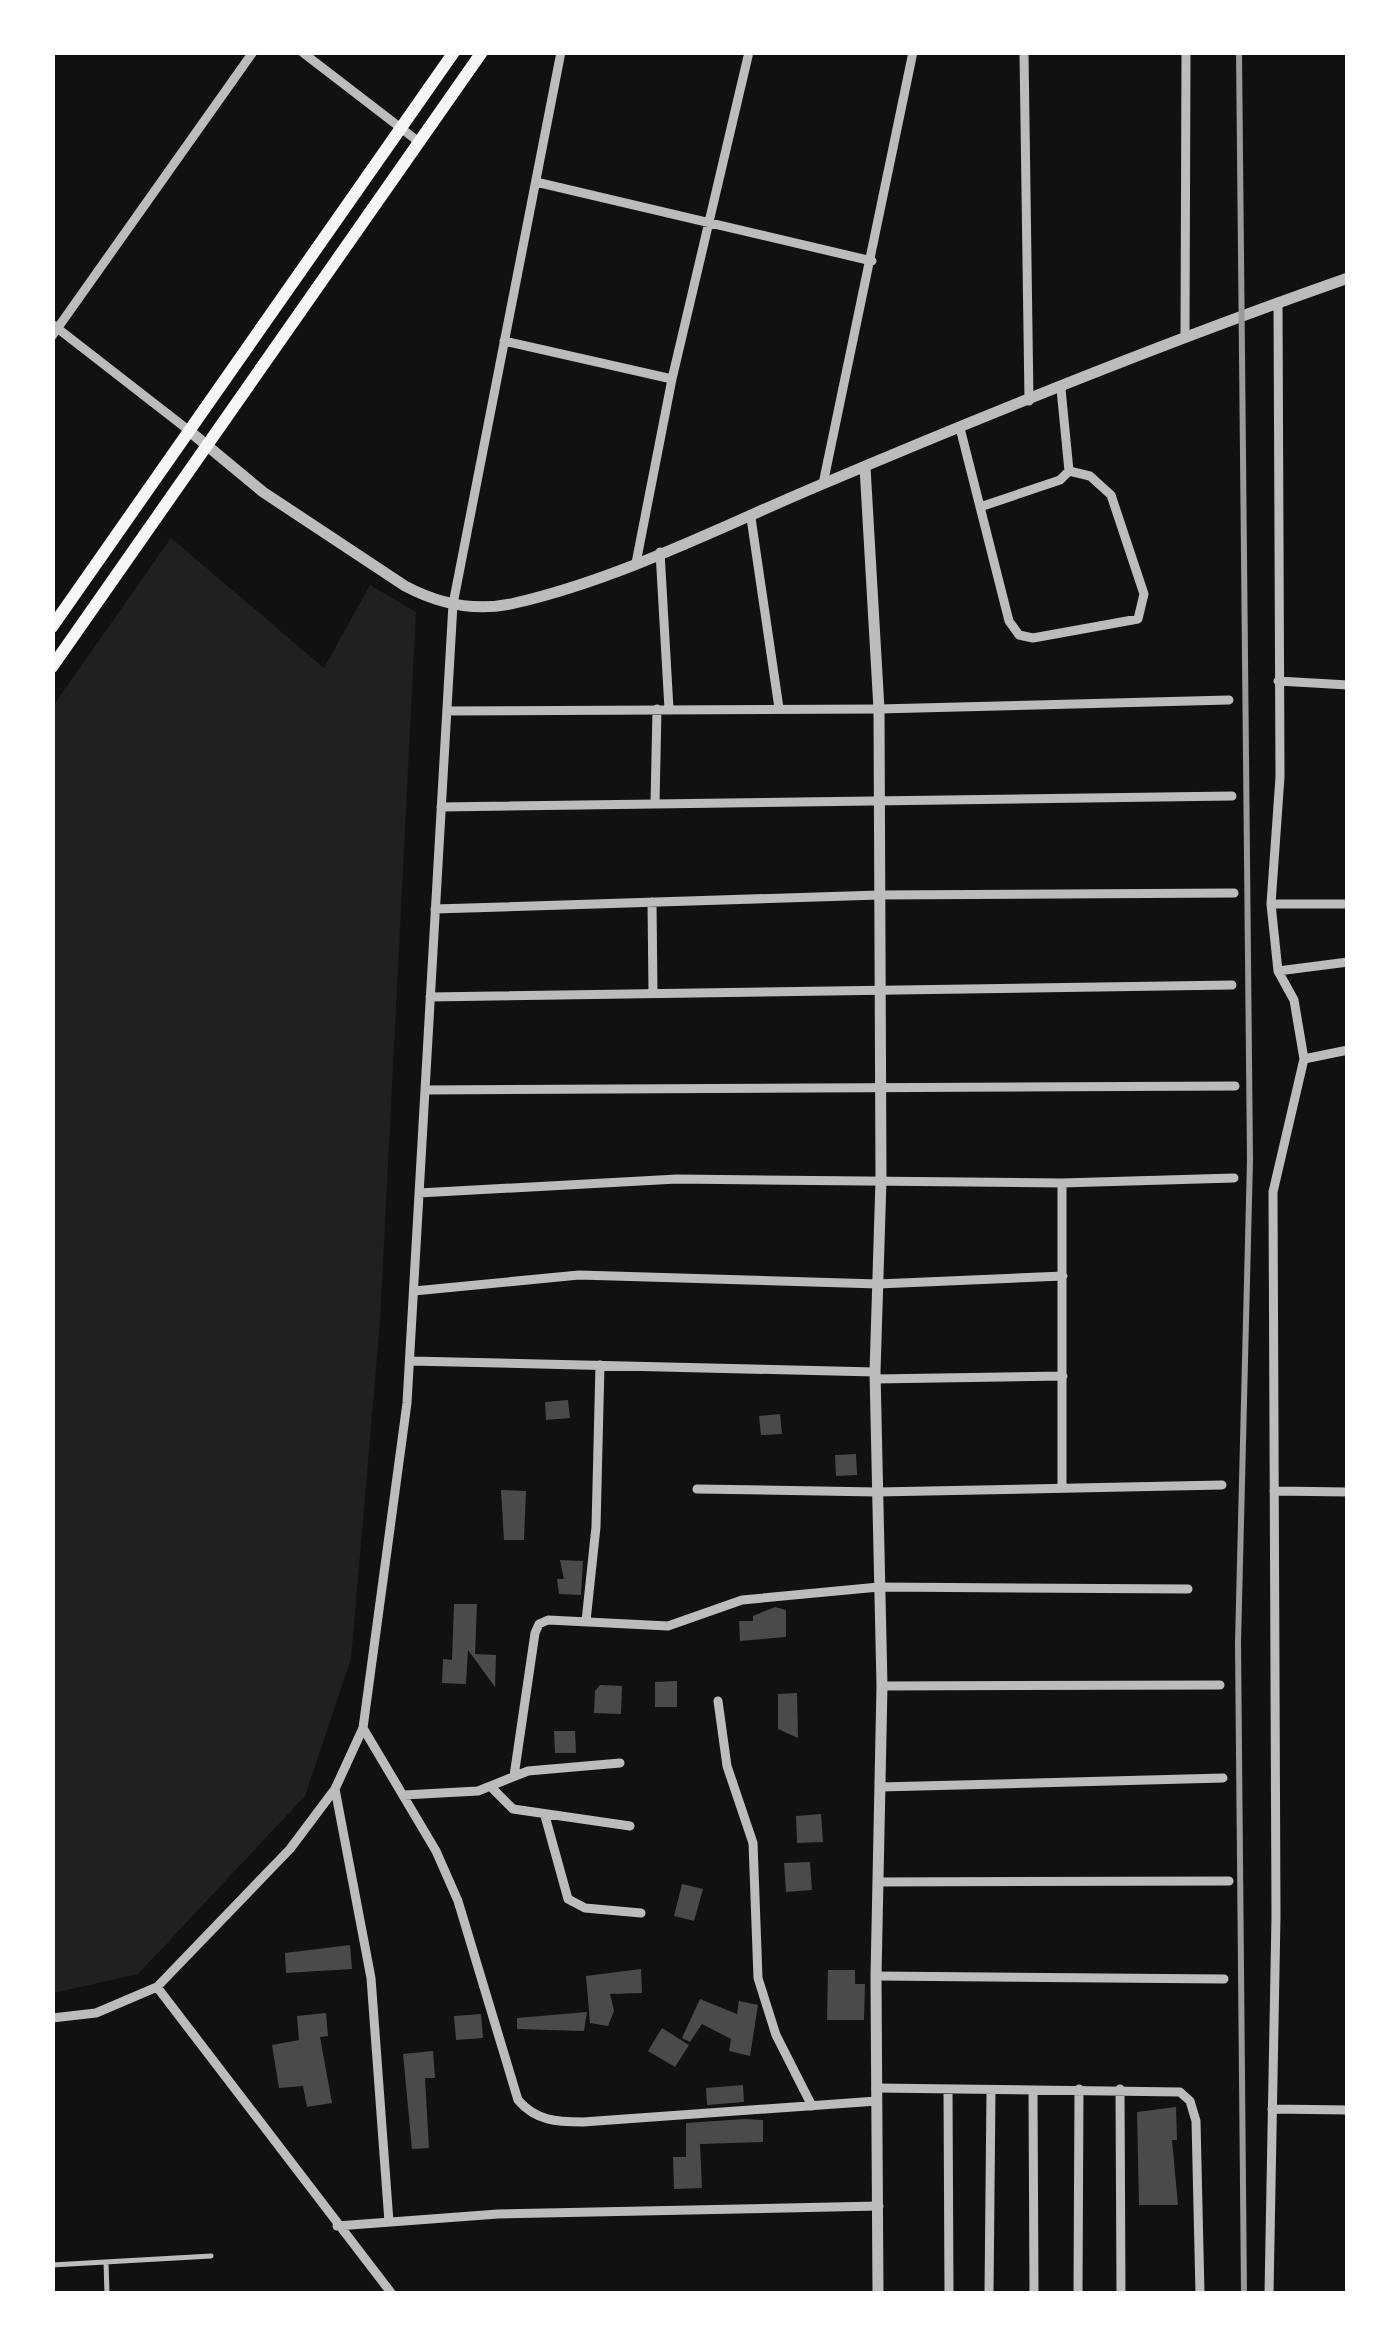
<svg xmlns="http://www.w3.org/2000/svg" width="1400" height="2346" font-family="'IBM Plex Serif',serif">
<rect width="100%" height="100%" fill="#111"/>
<path fill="#202020" d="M171 538 324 668 370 585 416 612 380 1322 351 1659 305 1796 138 1974 53 1993V706Z"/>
<path fill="#4a4a4a" d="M568 1400 570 1418 546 1420 545 1402Z
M780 1414 782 1434 761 1435 759 1416Z
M856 1454 857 1475 836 1476 835 1455Z
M501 1490 526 1491 524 1540H504Z
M560 1560 583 1561 581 1595 559 1594 557 1579H564Z
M454 1604H477L475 1654 496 1655 495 1687 468 1650 466 1684 442 1683 443 1659 452 1660Z
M775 1607 786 1610V1637L740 1641 739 1621H753V1616Z
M677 1681V1707H655V1682Z
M600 1685 622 1686 621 1714 594 1713 595 1691Z
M797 1693 798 1738 778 1729V1694Z
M554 1731H575L576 1753H555Z
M821 1814 823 1842 797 1843 796 1816Z
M810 1862 812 1890 786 1892 784 1863Z
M682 1884 703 1889 694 1921 674 1916Z
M350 1945 352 1969 286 1973 285 1953Z
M641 1969 642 1993 610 1994 614 2011 608 2026 590 2023 586 1976Z
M828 1970H855V1984H865L864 2020H827Z
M700 1999 737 2014 739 2001 758 2005 750 2056 729 2051 731 2039 702 2024 690 2042 682 2038Z
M587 2012 584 2031 517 2029V2018Z
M326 2013 328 2036 320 2037 332 2103 307 2107 303 2086 279 2088 272 2045 299 2040 297 2016Z
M481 2014 483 2038 456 2040 454 2016Z
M662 2028 689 2045 675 2067 648 2051Z
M433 2051 435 2078H425L429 2148 412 2149 403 2054Z
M743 2085 744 2102 707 2105 706 2088Z
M1176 2107 1177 2140H1172L1178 2205H1139L1137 2112Z
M745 2119 763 2120V2142L700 2144 702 2188 674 2189 673 2157H686V2123Z"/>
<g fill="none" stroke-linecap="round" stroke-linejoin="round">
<path stroke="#bcbcbc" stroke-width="5" d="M106 2262 107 2294
M52 2265 211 2256"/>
<path stroke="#bcbcbc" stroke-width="9" d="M302 52 419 142
M1024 52 1029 401
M536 182 872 261
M52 324 187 429
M1185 335 1186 52
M52 336 253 52
M504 341 672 379
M960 428 1009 621 1019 635 1033 638 1138 619 1144 594 1111 495 1090 476 1069 471
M823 484 913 52
M980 507 1060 480 1069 471 1061 389
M751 518 779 708
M660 552 669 709
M636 563 672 379 749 52
M1278 681 1348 685
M447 711 879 709 1229 700
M655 804 657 709
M441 807 1232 796
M652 902 653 993
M1271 904H1348
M435 909 879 895 1234 893
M1278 971 1348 962
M430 997 1232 985
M1304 1059 1348 1050
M425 1090 1235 1086
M1062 1183V1488
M419 1193 677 1179 1062 1183 1234 1178
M414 1291 579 1275 878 1284 1063 1276
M410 1361 875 1372
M875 1379 1063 1376
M697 1489 877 1492 1222 1485
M1274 1491 1348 1492
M586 1621 596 1527 600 1365
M882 1686 1220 1685
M718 1701 727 1766 753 1843 758 1978 776 2035 812 2106
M363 1728 436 1851 458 1901 518 2100C536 2121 557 2122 583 2122L877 2101
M514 1776 535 1633 539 1624 548 1620 668 1626 742 1600 879 1587 1188 1589
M880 1787 1223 1778
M335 1789 371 1978 389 2222
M493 1789 513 1809 630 1826
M404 1795 478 1791 528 1771 620 1763
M545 1816 568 1899 585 1908 641 1913
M878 1882 1229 1881
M876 1976 1224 1979
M157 1987 392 2294
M52 2018 96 2013 157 1987 290 1849 335 1789 363 1728 407 1403 453 604 561 52
M876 2088 1180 2092 1190 2101 1196 2121 1200 2294
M948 2089 949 2294
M1120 2089 1121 2294
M1033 2090 1034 2294
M1272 2109 1348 2110
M337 2226 498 2214 879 2206
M989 2294 991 2090
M1078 2294 1079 2089
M1269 2294 1276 1916 1273 1192 1304 1059 1294 1000 1278 971 1271 904 1280 777 1278 302"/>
<path stroke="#bcbcbc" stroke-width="11" d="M187 429 263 492 405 586C439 604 477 612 515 603 623 578 724 525 825 483 997 410 1171 340 1348 278
M865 467 879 709 881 1180 875 1372 882 1686 876 1976 878 2294"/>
<path stroke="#f5f5f5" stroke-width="12" d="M52 627 454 52
M52 667 482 52"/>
<path stroke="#9a9a9a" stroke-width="6" d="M1239 52 1250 1160 1238 1643 1244 2294"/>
</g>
<rect width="1400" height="2346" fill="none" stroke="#ffffff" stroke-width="110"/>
</svg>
